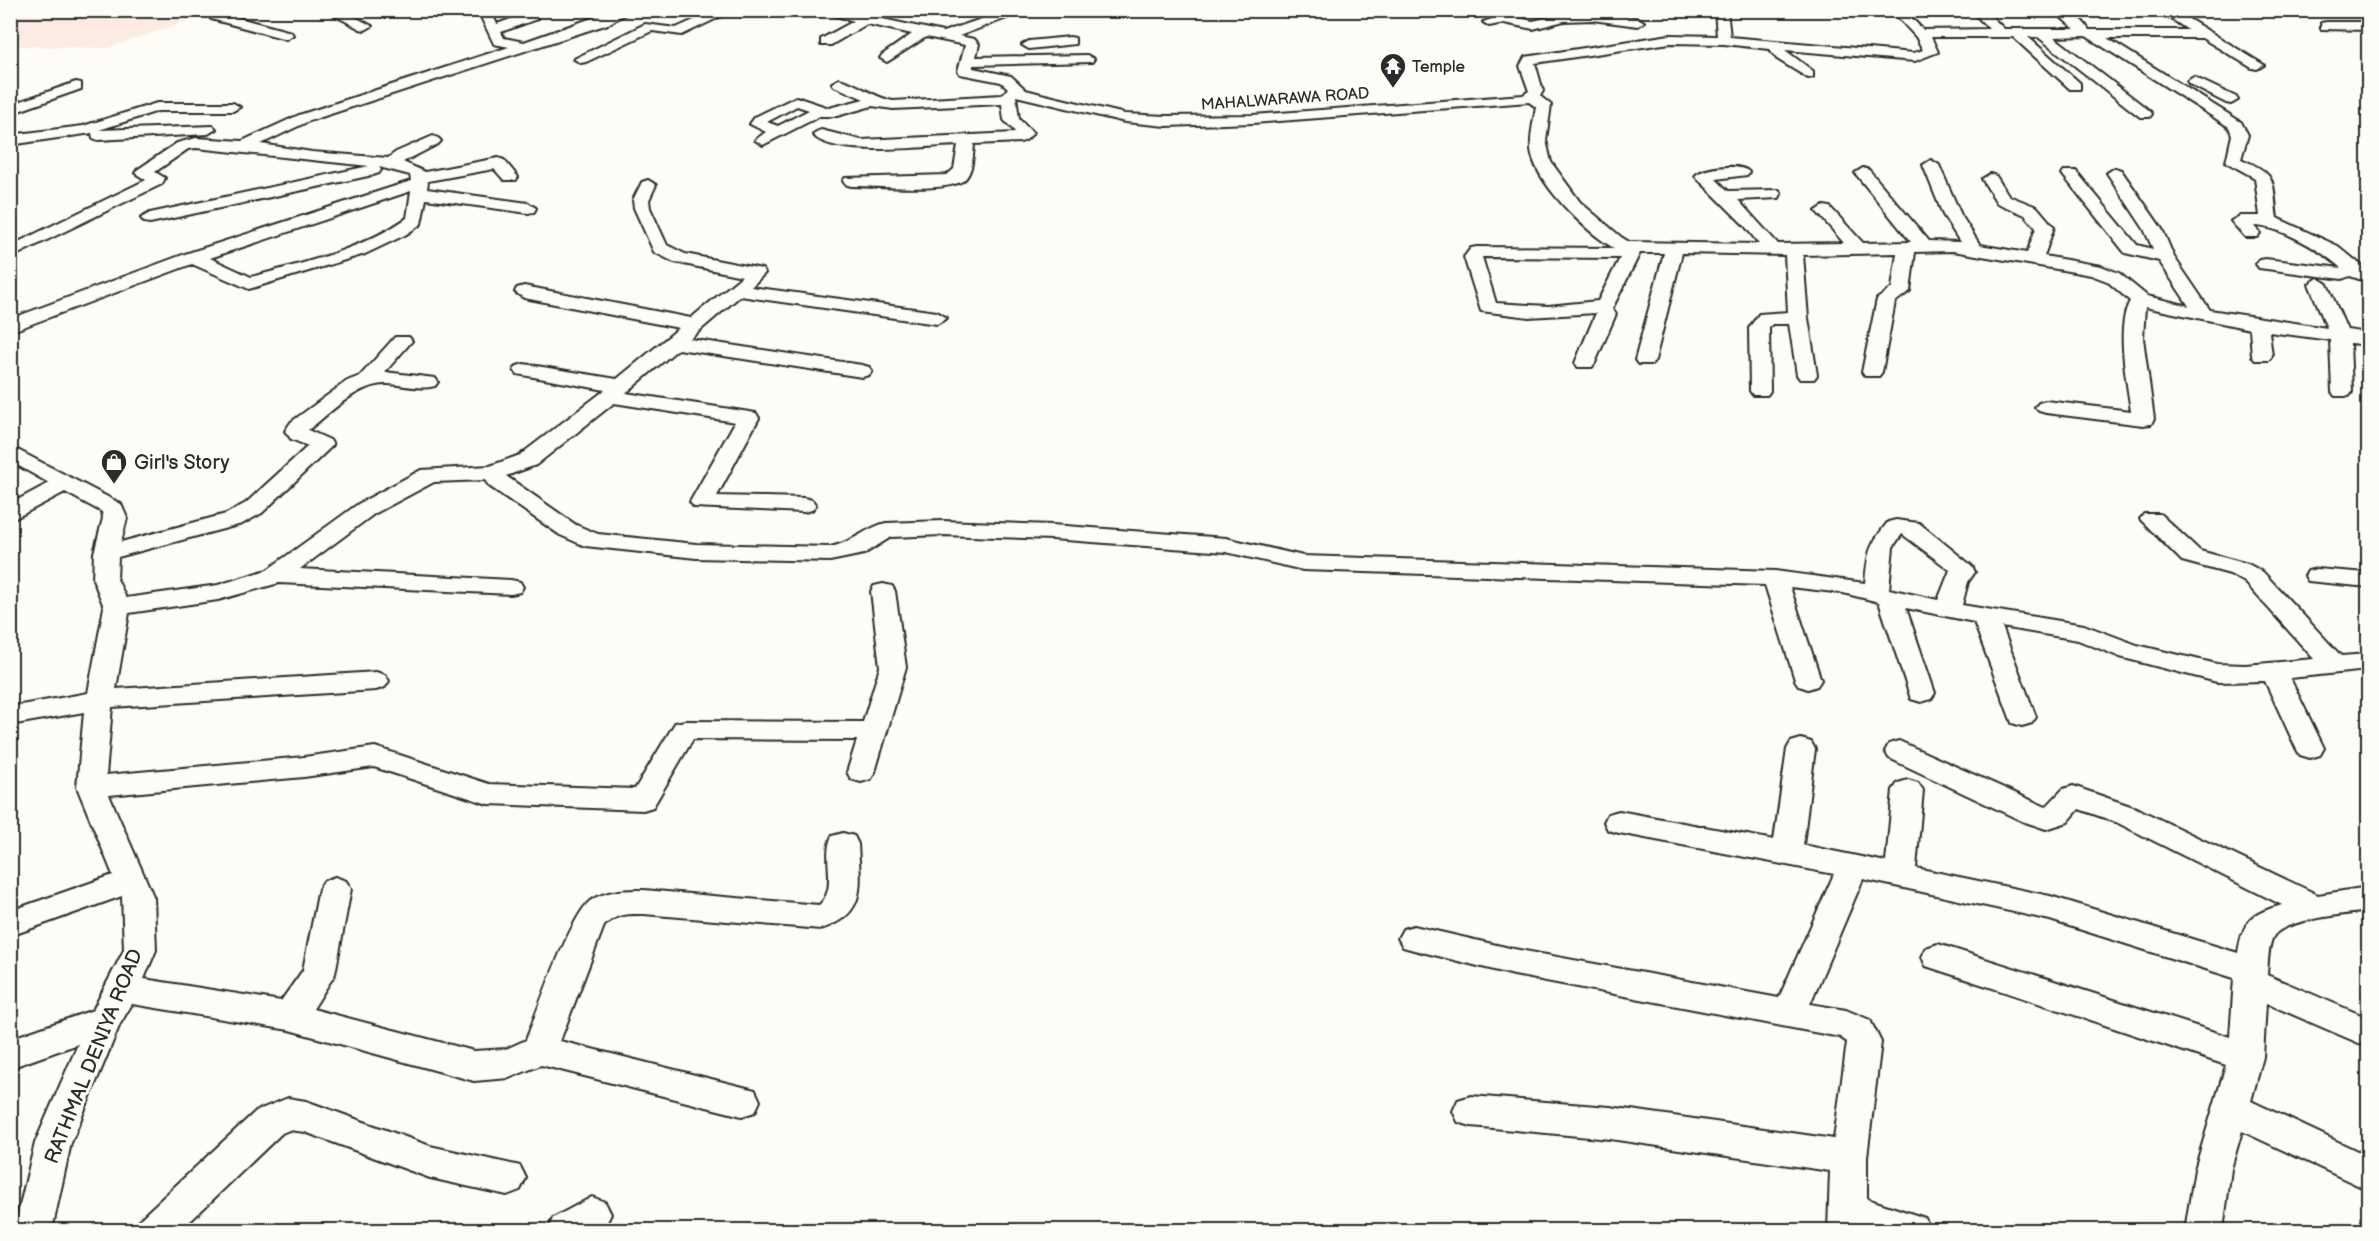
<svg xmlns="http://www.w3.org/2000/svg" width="2379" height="1241" font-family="'Balsamiq Sans',sans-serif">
<rect width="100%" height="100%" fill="#fdfcf7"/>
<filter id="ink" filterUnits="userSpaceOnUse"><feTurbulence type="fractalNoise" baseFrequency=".0167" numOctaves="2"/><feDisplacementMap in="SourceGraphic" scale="12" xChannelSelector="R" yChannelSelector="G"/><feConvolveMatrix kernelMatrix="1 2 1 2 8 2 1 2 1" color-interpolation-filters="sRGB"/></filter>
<g filter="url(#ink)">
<path fill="#fcebe2" d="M11 11H217L108 48 11 46Z"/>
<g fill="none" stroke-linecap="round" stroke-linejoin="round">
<g stroke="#2b2b2b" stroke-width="4">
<path id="minor" d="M217 10H234L228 15 291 32 293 35 286 39 211 19 210 16Z
M325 10H342L372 26 365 30 360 29Z
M615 10H632L608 24 309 121 261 144 312 152 388 158 396 152 433 136 438 138 441 141 438 144 403 162 425 172 498 158 504 160 518 177 516 180H504L494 169 428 181 427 189 528 203 536 208 534 212 528 213 426 199 421 224 405 235 365 254 249 289 192 264 10 332V319L185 254 411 181 410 175 379 167 381 170 379 173 373 175 150 223 144 222 141 218 150 213 369 166 196 148 188 149 155 172 165 178 162 184 10 258V246L146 180 135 173 137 170 177 143 196 138 242 141 299 115 509 47 494 44 480 15 481 12H491L497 24 527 13H537V19L501 32 504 38 524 42ZM411 191 407 218C361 250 304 263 251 277L210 258Z
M716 10H734L682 35 652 31 586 62 581 63 574 59 645 24 676 28Z
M815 10H841L943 32 1008 10H1028L959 36 974 39 979 44 976 57 1087 55 1094 59 1092 62 973 65V68L1011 76 1026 90 1041 94 1125 114 1166 116 1253 115 1523 95 1529 91 1520 66 1525 57 1670 35 1717 36 1715 10H1727L1730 37 1914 53 1923 50 1916 37 1891 10H1904L1923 30 1989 29 1971 10H1985L2004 29H2075L2052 10C2068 10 2081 16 2089 30H2188L2158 10H2174L2264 65 2257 69 2252 68 2202 38H2107L2241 122 2248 135 2241 159C2279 175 2272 181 2277 218L2338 246 2368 271V282L2350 276 2342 279 2259 268 2256 264 2259 260 2265 259 2341 268C2322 251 2281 226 2254 226L2260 233 2257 237H2245L2231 221 2240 216H2260L2255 178 2226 162 2232 135 2229 127 2086 36 2054 37 2150 111 2152 114 2150 117H2140L2038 37H2028L2080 83V89H2070L2013 37H1931L1938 52 1915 61 1785 50 1813 71V77L1808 78 1777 59 1769 49 1724 44 1670 43 1535 63 1543 91 1540 96 1551 105 1546 140 1551 162 1580 202 1621 237 1629 242 1759 244 1745 226 1695 176C1703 167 1741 163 1749 172L1747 175 1716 179 1728 191 1779 190 1781 194 1779 198 1738 200 1778 244 1844 243 1816 211 1824 206 1830 207 1863 243 1911 242 1855 173 1863 168 1869 170 1929 241 1960 242 1943 215 1923 165 1931 160 1939 165 1961 215 1980 245 2027 253 2036 228 2025 215 1997 203 1982 179 1990 174 1996 176 2009 196 2037 207 2054 227 2044 256 2101 266 2119 273 2147 296 2189 306 2159 261 2125 253 2062 174 2064 171H2076L2137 245 2153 249 2144 229 2107 173 2115 168 2121 170 2162 229 2174 257 2210 310 2327 328 2309 284 2318 278 2327 284 2347 330 2368 333V345L2350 343 2352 392 2349 396H2335L2332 392 2330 340 2269 332 2272 356 2269 360H2255L2252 356 2250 329 2145 307 2143 338 2154 419 2151 424 2143 425 2046 413 2039 411 2035 407 2039 403 2046 401 2131 411C2127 382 2115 327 2130 301L2107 281 2091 275 1953 251 1915 252 1910 291 1895 302 1882 372 1879 376H1865L1862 372 1877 299 1892 288 1897 253 1803 255 1808 318 1817 375 1814 379H1800L1797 375 1789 324H1772L1769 328 1770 391 1767 395H1753L1750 391 1749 328 1759 314 1788 312 1785 255 1682 253 1655 360 1652 364H1638L1635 360 1664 253H1640L1612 309 1616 314 1595 363 1592 367H1578L1575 363 1596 313 1529 317 1481 311 1464 257 1471 248 1477 247 1614 248C1586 232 1534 182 1531 149 1530 135 1534 120 1536 107L1529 102 1253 123 1166 126 1125 122 1016 96 1019 119 1033 133 1026 140 1021 142 974 144C973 155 973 172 964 180 947 193 874 186 851 186L845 184 843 181 845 178 947 175 954 169 958 145C928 146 833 158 813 135L816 132 821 130 861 140 1016 133 1004 120 1002 104 893 109 872 106 837 116H820L763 145 755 140 766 132 750 124 755 117 796 97 829 108 864 99 834 86 832 83 839 79C858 83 874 98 893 101L1002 95 1008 88 1001 82 960 74 958 71 965 45 926 37 887 62 880 58 882 55 912 34 867 24 831 45H821V39L854 21ZM797 106 809 110 778 126 767 122ZM1482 257H1483L1620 258 1598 301 1548 306 1496 303Z
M1547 10 1592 12 1638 18 1644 22 1638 26 1592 20 1564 21 1533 29 1504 23 1489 26 1483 22 1504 15 1533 21 1553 16Z
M2326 22H2368V30L2321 29V23Z
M1070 37 1075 38V44L1029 49 1022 45 1029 41Z
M2194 77 2236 97 2238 100 2231 104 2226 103 2189 84 2187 81Z
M76 82 81 83V89L10 114V105Z
M157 103H233L240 107 233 111H158L99 130 213 126 216 129 208 134 98 140 93 138 92 133 10 145V135L83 126Z
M648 180 656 185 649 200 650 208 667 245 685 254 762 269 765 273 751 287 937 312 947 318 937 324 740 296 690 339 862 365 869 367 872 371 869 375 862 377 678 349 626 393 756 413 759 418 717 496 804 498 812 500 816 505 812 510 804 512 694 507 690 502 735 422 614 403 536 465 506 476 576 525 598 534 696 544 830 547C855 542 865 528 886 523L943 521 1052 525 1226 538 1303 556 1775 571 1865 583C1868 552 1868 547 1888 522L1896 520 1919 523 1972 566 1975 572 1968 582 1962 605 2084 625 2137 645 2217 664 2245 665 2314 659 2245 582 2230 574 2182 561 2140 519 2144 514H2160L2200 551 2248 564 2263 572 2341 656 2368 654V670L2290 678 2324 748 2320 755 2310 758 2300 755 2296 748 2265 681 2217 682 2120 657 2078 640 2002 627 2036 717 2032 723 2022 726 2012 723 1974 622 1906 608 1935 693 1931 699 1921 702 1911 699 1879 602 1843 593 1790 587 1821 680 1817 686 1808 689 1799 686 1795 680 1765 585 1303 570 1226 552 1052 539 943 535 891 537 864 554 830 561 696 558 585 546 560 535 489 486 485 480 434 482 374 514 300 569 511 580 520 582 523 587 520 592 511 594 279 583 218 600 129 613 116 689 376 672 385 675 389 681 385 687 376 690 112 707 106 775 304 757 375 747 489 784 635 789 675 723 685 721 863 722 880 667 871 591 874 586 883 584 892 586 895 591 906 667 875 772 871 779 861 782 851 779 847 772 857 740 693 739 653 807 643 810 488 804 374 767 304 777 109 795 154 898 156 950 144 979 281 1001 303 970 319 889 324 881 335 877 346 881 351 889 335 974 313 1009 474 1051 506 1049 526 1040C537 1012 570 917 590 901 606 890 626 890 644 890L819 905C839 888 821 857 832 836L843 833 854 836 858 844C860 885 868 914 821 929L644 914C627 914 617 913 604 926L560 1041 755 1090 760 1101 755 1112 742 1116 541 1065 509 1078 474 1081 289 1030 132 1004 120 1024 71 1143 52 1230H14L35 1143 78 1044 10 1068V1039L93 1010 124 950 122 896 10 936V911L113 875 77 787 84 712 10 725V707L88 693 104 607 93 579 94 553 103 518 102 512 65 492 10 521V504L49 483 10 461V446L121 504 127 518 121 542 226 514 246 503 308 446 291 439 285 431 291 422 347 381 360 376 395 337H409L412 341 385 372 435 378 438 382 435 386C420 390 404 385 388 384 357 383 332 412 308 430L330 440 333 445 262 513 242 524 118 557 117 579 126 598 218 585 267 570 358 504 421 470 490 466 520 455 605 390 517 374 514 370 517 366 524 364 617 379 679 328 524 298 515 292 517 288 524 286 691 318 742 276 674 262 654 252 634 208 633 200 642 182ZM1902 534 1950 570 1938 600 1889 589 1893 547Z
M2317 569 2368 573V587L2308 581 2305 576 2308 571Z
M1801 739 1811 742 1815 749 1803 845 1886 862 1893 790 1898 783 1908 780 1918 783 1923 790 1916 868 2050 896 2238 953C2243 920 2251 914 2282 905L2116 822 2079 809 2068 822 2046 829 2022 821 1889 758 1885 751 1889 744 1899 741 2046 807 2063 789 2073 786 2136 808 2318 895 2368 887V911C2349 914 2282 919 2273 937 2268 946 2268 964 2267 975L2368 1018V1047L2266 1003 2263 1057 2251 1101 2368 1156V1190L2242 1131 2231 1169 2223 1230H2185L2195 1169 2226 1065 1926 966 1922 957 1926 948 1938 944 2230 1037 2234 978 2050 920 1863 879 1810 1004 1846 1010 1870 1020 1881 1042 1867 1157V1199L1925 1218 1930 1230H1828L1830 1171 1610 1139 1471 1126 1458 1122 1453 1111 1458 1100 1471 1096 1610 1107 1834 1139 1847 1042 1840 1037 1514 975 1414 950 1403 947 1398 938 1403 929 1414 926 1514 949 1779 998 1834 874 1619 833 1608 830 1604 822 1608 814 1619 811 1774 840 1787 749 1791 742Z
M288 1098 306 1101 430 1146 520 1166 526 1178 520 1190 507 1195 430 1178 305 1132 289 1130 282 1133 181 1230H136L141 1218 256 1111Z
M592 1197 605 1202 611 1214 605 1226 599 1230H548L553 1218Z"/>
</g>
<use href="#minor" fill="#fdfcf7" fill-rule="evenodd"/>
</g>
</g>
<defs>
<g id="temple-pin" transform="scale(1.35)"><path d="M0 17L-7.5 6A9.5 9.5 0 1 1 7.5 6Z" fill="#2b2b2b" stroke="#fdfcf7"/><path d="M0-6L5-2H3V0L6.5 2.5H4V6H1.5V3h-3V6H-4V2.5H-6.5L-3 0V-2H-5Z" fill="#fff"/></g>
<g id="shop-pin" transform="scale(1.35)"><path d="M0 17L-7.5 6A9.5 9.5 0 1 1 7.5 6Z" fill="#2b2b2b" stroke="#fdfcf7"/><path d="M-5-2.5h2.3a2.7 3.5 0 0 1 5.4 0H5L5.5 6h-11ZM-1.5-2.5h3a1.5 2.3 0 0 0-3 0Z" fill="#fff"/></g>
</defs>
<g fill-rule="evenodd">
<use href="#temple-pin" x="1393" y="66"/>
<use href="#shop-pin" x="114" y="462"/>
</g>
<g text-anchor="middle" stroke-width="6" stroke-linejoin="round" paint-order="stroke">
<g font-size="16" fill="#2b2b2b" stroke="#fdfcf7" text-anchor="start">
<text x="1412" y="72">Temple</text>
</g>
<g font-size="16" fill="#2b2b2b" stroke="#fdfcf7">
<text transform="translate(1285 98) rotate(-4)" y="6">MAHALWARAWA ROAD</text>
</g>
<g font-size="20" fill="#2b2b2b" stroke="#fdfcf7" text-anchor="start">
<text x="134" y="469">Girl's Story</text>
</g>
<g font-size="20" fill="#2b2b2b" stroke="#fdfcf7">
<text transform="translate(93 1056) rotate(-68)" y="7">RATHMAL DENIYA ROAD</text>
</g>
</g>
<rect width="2379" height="1241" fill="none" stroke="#fdfcf7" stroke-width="36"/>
<rect x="18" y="18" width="2343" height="1205" fill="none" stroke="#2b2b2b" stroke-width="2" filter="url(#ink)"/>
</svg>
